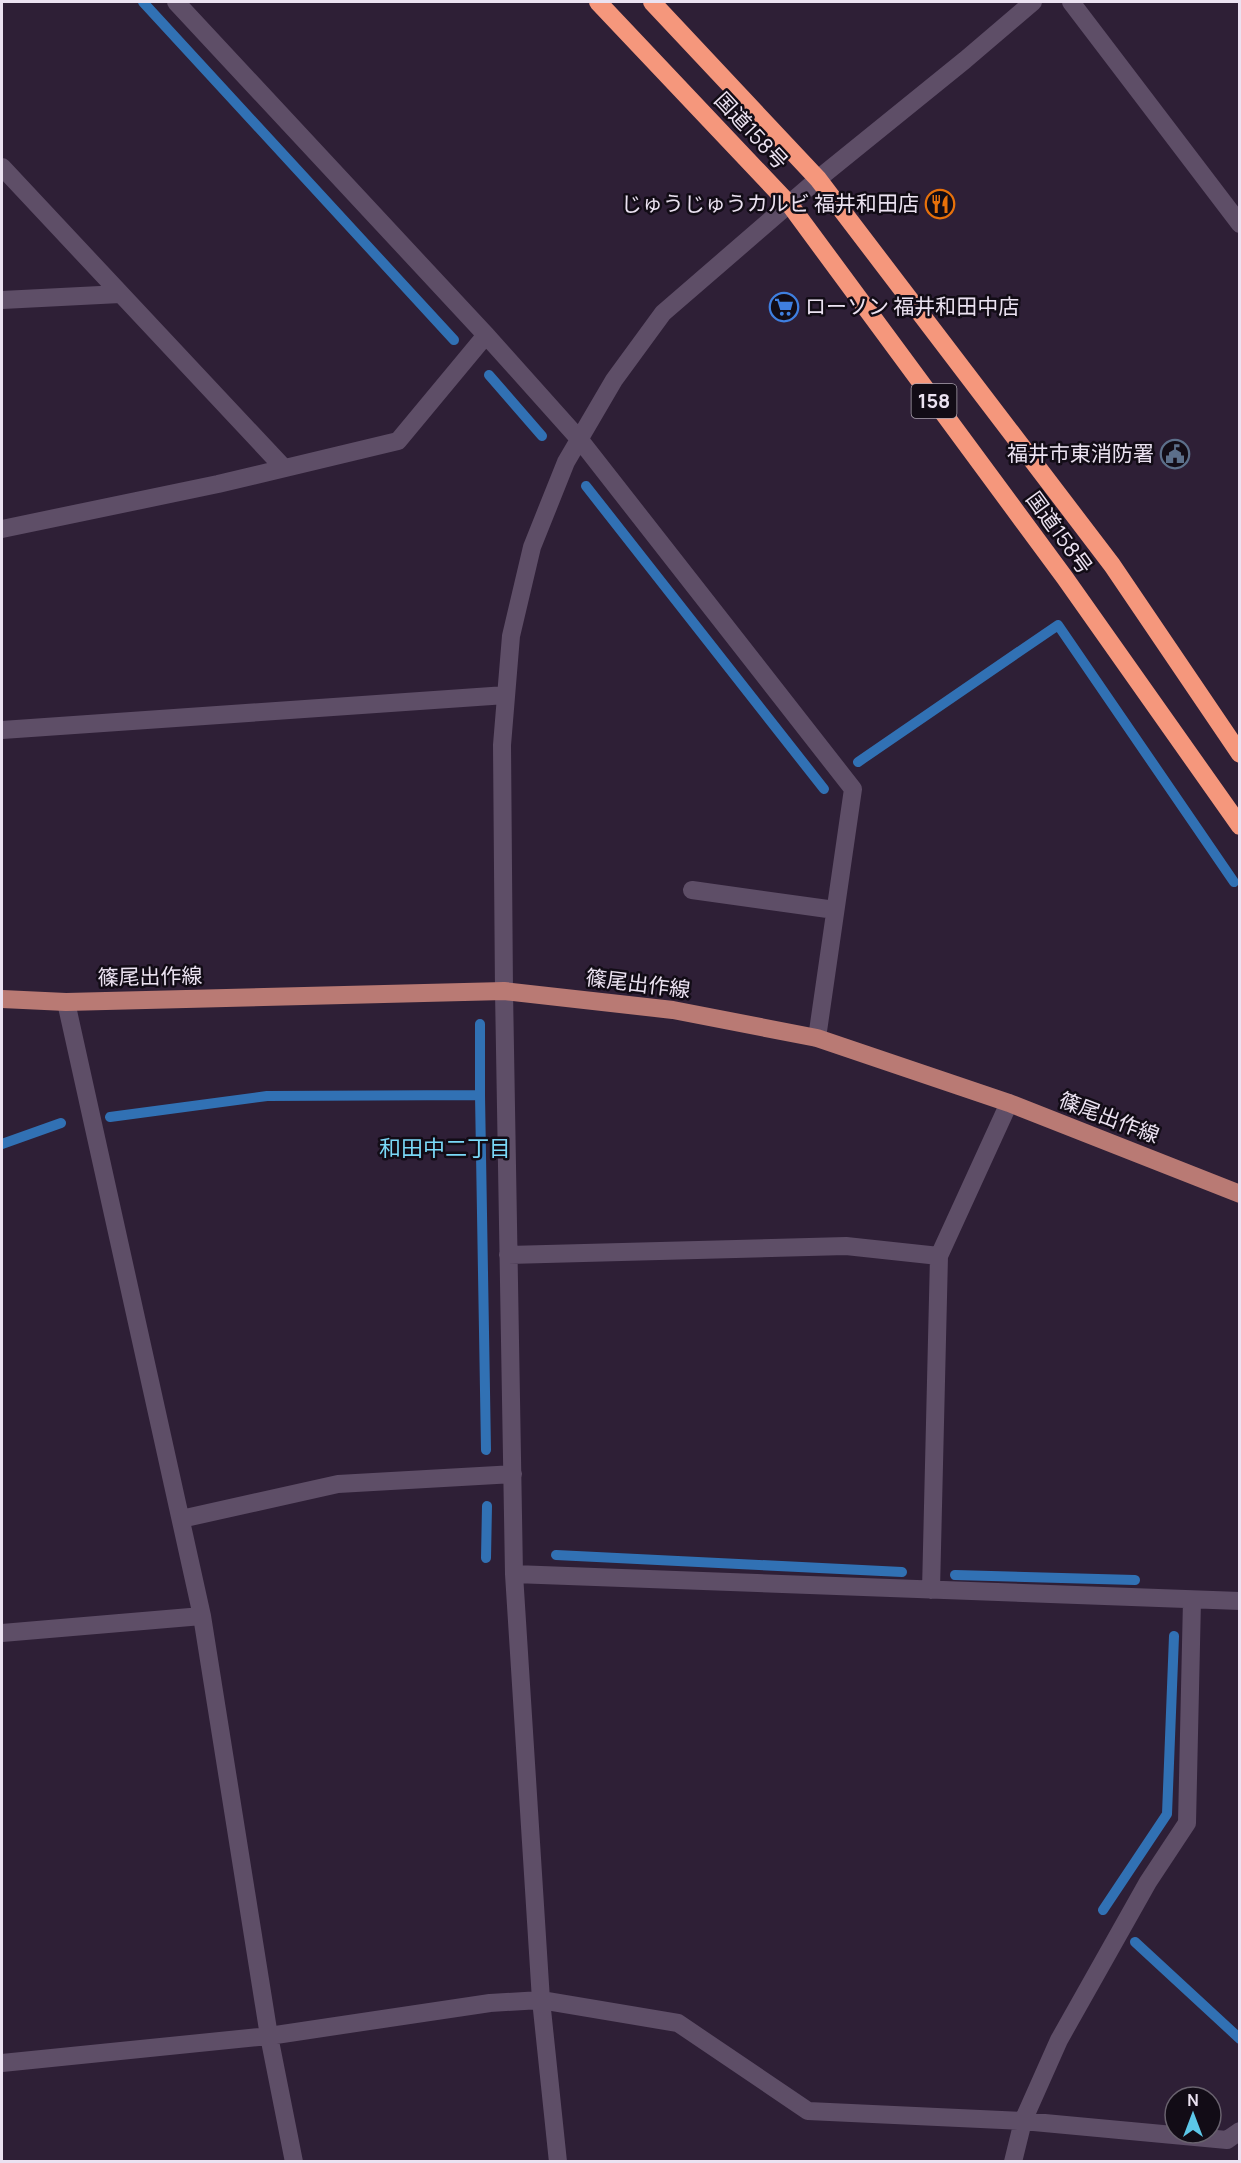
<svg xmlns="http://www.w3.org/2000/svg" width="1241" height="2163" font-family="Manrope,'Noto Sans JP',sans-serif">
<rect width="100%" height="100%" fill="#2e1f36"/>
<g fill="none" stroke-linecap="round" stroke-linejoin="round">
<path stroke="#3171b4" stroke-width="10" d="M143 2 454 340
M489 375 542 436
M586 486 824 789
M858 762 1058 625 1234 882
M480 1095 486 1450
M110 1117 267 1096 480 1095V1024
M2 1144 61 1123
M556 1555 902 1572
M486 1558 487 1506
M955 1575 1135 1580
M1103 1910 1167 1814 1174 1636
M1135 1942 1240 2039"/>
<path stroke="#5e4e67" stroke-width="18" d="M176 2 486 335 580 440 853 789 817 1038
M1071 2 1240 224
M2 167 284 468
M2 300 120 294
M2 529 218 484 398 441 486 335
M2 730 506 695
M692 890 835 910
M66 1002 202 1616 269 2036 294 2162
M508 1255 846 1246 939 1256
M181 1519 338 1484 513 1474
M514 1574 1240 1601
M931 1590 939 1256 1009 1103
M2 1633 202 1616
M2 2063 269 2036 490 2003 541 2000 678 2023 808 2111 1023 2121 1227 2140 1240 2131
M558 2162 541 2000 514 1574 504 991 502 745 511 636 532 547 566 462 614 380 663 313 818 179 965 60 1033 2
M1013 2162 1023 2121 1059 2040 1148 1882 1187 1823 1192 1600"/>
<path stroke="#b97a74" stroke-width="18" d="M2 999 66 1002 504 991 673 1010 817 1038 1009 1103 1240 1194"/>
<path stroke="#f5977c" stroke-width="18" d="M598 2 790 205 1065 578 1240 826
M652 2 818 179 1112 565 1240 754"/>
</g>
<defs>
<g id="restaurant-ring" transform="scale(1.5)"><circle r="9.5" fill="#120c16" stroke="#e8710a" stroke-width="1.5"/><path d="M-5-6h1v4h1v-4h1v4h1v-4h1v5L-1.5 .5V6h-2V.5L-5-1ZM5-6V6H3V1.5H1.5Q1.5-4 5-6Z" fill="#e8710a"/></g>
<g id="supermarket-ring" transform="scale(1.5)"><circle r="9.5" fill="#120c16" stroke="#3f7fe0" stroke-width="1.5"/><path d="M-6-5.5h2.5l.6 2H6L4.5 2H-2.5L-4.4-4H-6ZM-1.5 3.2a1.3 1.3 0 1 0 .1 0ZM3 3.2a1.3 1.3 0 1 0 .1 0Z" fill="#3f7fe0"/></g>
<g id="civic-ring" transform="scale(1.5)"><circle r="9.5" fill="#120c16" stroke="#5c6f8a" stroke-width="1.5"/><path d="M-.6-6.5H3V-4.5H.6V-3L4-1V1h2V6H-6V1h2V-1L-.6-3ZM-1.2 2.5V6h2.4V2.5Z" fill="#5c6f8a"/></g>
</defs>
<g fill-rule="evenodd">
<use href="#restaurant-ring" x="940" y="204"/>
<use href="#supermarket-ring" x="784" y="307"/>
<use href="#civic-ring" x="1175" y="454"/>
</g>
<g text-anchor="middle" stroke-width="5" stroke-linejoin="round" paint-order="stroke">
<rect fill="#120c16" stroke="#aaa2af" stroke-width="1.5" x="911.5" y="384" width="45" height="34" rx="4.5"/>
<g font-size="20" font-weight="bold" fill="#ebe2f1">
<text x="934" y="408">158</text>
</g>
<g font-size="21" fill="#ebe2f1" stroke="#120c16">
<text transform="translate(751 131) rotate(47)" y="7">国道158号</text>
<text transform="translate(1059 533) rotate(54)" y="7">国道158号</text>
<text transform="translate(150 977) rotate(-1)" y="7">篠尾出作線</text>
<text transform="translate(638 984) rotate(7)" y="7">篠尾出作線</text>
<text transform="translate(1109 1118) rotate(21)" y="7">篠尾出作線</text>
</g>
<g font-size="21" fill="#ebe2f1" stroke="#120c16" text-anchor="end">
<text x="919" y="211">じゅうじゅうカルビ 福井和田店</text>
<text x="805" y="314" text-anchor="start">ローソン 福井和田中店</text>
<text x="1154" y="461">福井市東消防署</text>
</g>
<g font-size="22" fill="#7ad9f8" stroke="#120c16">
<text x="445" y="1156">和田中二丁目</text>
</g>
</g>
<rect width="1241" height="2163" fill="none" stroke="#ebe2f1" stroke-width="6"/>
<g transform="translate(1193 2115)"><circle r="28" fill="#120c16" stroke="#69626e" stroke-width="1.5"/>
<path d="M0-4.5L10 22L0 15L-10 22Z" fill="#5cc7e8"/>
<text y="-9" font-size="16" font-weight="bold" text-anchor="middle" fill="#ebe2f1">N</text>
</g>
</svg>
